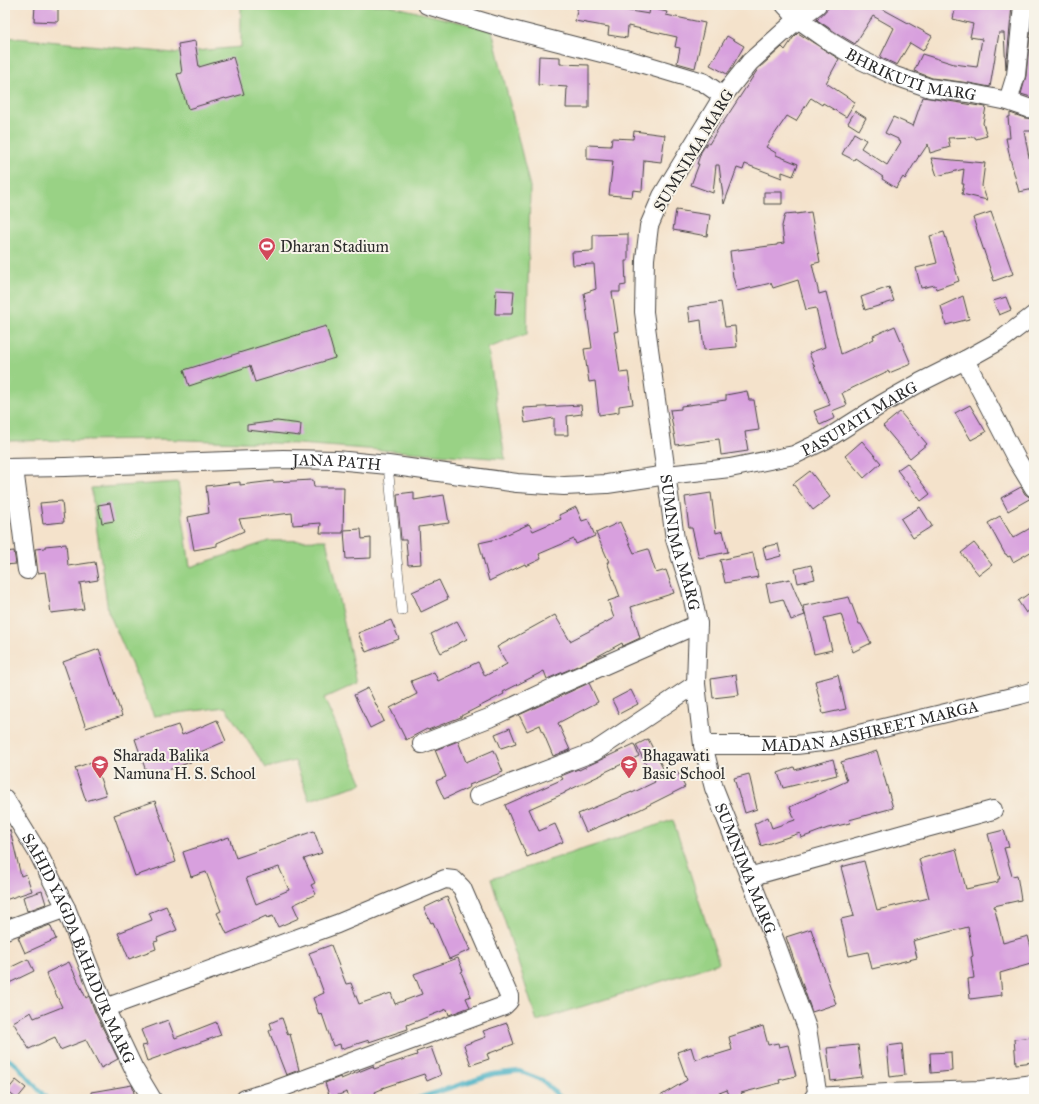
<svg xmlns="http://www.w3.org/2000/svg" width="1039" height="1104" font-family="'IM FELL Great Primer',serif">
<rect width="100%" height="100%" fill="#f7f3e8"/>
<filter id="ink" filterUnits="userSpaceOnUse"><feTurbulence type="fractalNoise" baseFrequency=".025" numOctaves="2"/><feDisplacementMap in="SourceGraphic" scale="8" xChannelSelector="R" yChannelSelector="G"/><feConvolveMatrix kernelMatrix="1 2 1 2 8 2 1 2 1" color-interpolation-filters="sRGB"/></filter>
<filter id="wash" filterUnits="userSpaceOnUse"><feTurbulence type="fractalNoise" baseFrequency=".012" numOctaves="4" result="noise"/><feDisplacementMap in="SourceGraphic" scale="16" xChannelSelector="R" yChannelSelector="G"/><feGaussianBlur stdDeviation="0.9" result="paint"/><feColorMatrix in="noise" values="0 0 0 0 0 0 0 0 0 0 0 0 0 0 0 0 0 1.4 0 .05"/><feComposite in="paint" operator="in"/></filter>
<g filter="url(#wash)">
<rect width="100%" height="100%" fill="#f4e2cb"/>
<path fill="#99d285" stroke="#627e58" d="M241 5H388L492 30 530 187 527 334 488 348 505 459 298 444 158 439 5 441V37L173 53 241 47Z
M178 482 190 567 269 541 326 540 357 683 324 698 362 784 309 800 295 761 266 768 225 707 154 716 108 611 91 488Z
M673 820 719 963 537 1021 491 879Z"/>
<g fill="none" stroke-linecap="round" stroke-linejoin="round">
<path stroke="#46b0c4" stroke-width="4.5" d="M5 1057 17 1065 47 1099
M416 1099 493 1074 519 1071 542 1080 562 1099"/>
</g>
<g id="blocks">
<path fill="#d8a0de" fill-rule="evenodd" d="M35 5H53V7L58 8V22L34 21Z
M578 5H599V6L649 14 650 8 667 12 666 15 705 23 695 68 677 63 680 48 675 47 677 37 628 26 627 38 608 35 609 27 575 21Z
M831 5H880L879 7 932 36 923 51 910 43 897 65 880 57 894 28 873 16 855 44 835 32 817 20Z
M956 5H1012L1006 70 1004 33H999L990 87 969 83 932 78 914 71 922 54 954 64 977 67 982 39 970 37 973 24 953 19Z
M1033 5H1034V98L1021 94 1026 76Z
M798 33 839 59 826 83 855 102 846 117 823 103 822 105 811 98 810 99 796 121 787 116 766 147 776 153V155L798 164 793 176 782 172V178L745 164 743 170 737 168 724 204 719 165H716L713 193 691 185 699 164H697L701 152 707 143 709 144 721 124H722L758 69 782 47 785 50 793 38Z
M727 36 744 46 732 67 727 74 710 65Z
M195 41 199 67 233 57 244 94 226 99 225 98 188 109 177 74 182 73 178 44Z
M539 56 560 57V64L589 65V108H566L567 87 538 85Z
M923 97 986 107 983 123 987 136 976 139 975 137 948 138 950 147 930 153 928 144 920 156H918H919L905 179 903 177 896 188 882 179 883 177 855 158 854 160 842 154 854 133 866 140 861 148 887 165 901 142 898 141V139L885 133 893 117 913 126Z
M855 111 866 118 859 130 848 123Z
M1010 113 1025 118 1034 119V131H1024L1032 173H1034V189L1019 192 1010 158 1006 138H1010L1008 117H1010Z
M634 131 665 135 661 162 644 160 642 191 633 190 632 197 609 195 613 161 587 159V145L611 146 612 138 633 139Z
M931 158 985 163 982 186 987 200 962 194 964 184H962L964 169 937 176Z
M764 192H782V204H764Z
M676 210 710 215 707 236 673 230Z
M811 212 820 262 812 264 819 294 826 292 841 354 874 339 873 336 895 326 911 364 889 373 888 371 842 393 847 405 832 411 835 418 820 425 814 411 830 405 809 353 825 347 816 308 806 310 798 280 773 288 771 283 737 291 733 277 730 251 777 245V244L784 243 782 226 785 214 796 213V214Z
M991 212 1013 274 994 281 973 218Z
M944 232 959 281 936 289 935 285 921 288 916 268 937 263 930 236Z
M628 234V261H625L626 285 620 286V292H612L618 331 614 332 620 373 628 372 633 404 619 406V412L599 415 595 381 589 382 584 349 592 348 584 293 596 289 594 264 573 265 572 252 593 251V235Z
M889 287 894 301 865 310 861 297Z
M496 290 514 291 512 314H495Z
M963 296 969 319 946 325 941 306Z
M1006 297 1011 310 999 315 993 301Z
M721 302 725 327 735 326 737 347 704 350 701 320 690 322 688 307Z
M326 326 335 358 255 382 250 366 189 386 184 370Z
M747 391 749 400H754L759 430 745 432 748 451 721 455 719 439 676 445 670 410 681 409V406L726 400V395Z
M581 405 582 414 567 416 568 435H554V418L525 423 523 408Z
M970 405 986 432 971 440 955 413Z
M900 412 927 444 910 458 883 426Z
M277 421 301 424 300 436 247 430V425Z
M862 441 881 463 864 478 845 456Z
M907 463 930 494 921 501 897 470Z
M810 471 830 497 813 510 793 484Z
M313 480 314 487H344L343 533H320L321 523 293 525 292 513 239 519 244 531 217 543V546L194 550 188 517 209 513 206 486 240 482V485L273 481V482Z
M1021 487 1025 494 1031 498 1008 511 1001 498Z
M414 492V500L444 495 449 523 419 527 421 564 408 565 406 540H401L397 494Z
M711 493 716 533 723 531 728 552 699 558 692 528H689L685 497Z
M62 501 64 522 43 524 40 503Z
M110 503 114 521 102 523 98 505Z
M576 507 582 521 588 519 595 536 576 544 574 539 539 554 541 559 526 566 525 564 489 581 479 543 497 539 529 524 533 531 561 519 559 515Z
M920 507 932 526 913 538 901 519Z
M1000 516 1013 538 1034 526V550L1013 562 1010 556 1008 557 1006 554H1005L988 523Z
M620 522 634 553 648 549 656 573 666 570 674 593 631 607 640 638 623 646 622 643 589 661 547 679 544 671 503 692 504 694 461 716V717L428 730 427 729 406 740 390 708 417 694 411 681 434 672 438 681 478 662 485 676 507 664 497 647 555 615 570 641 614 618 608 601 620 597 607 562H609L596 533Z
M361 529 362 539 371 538V558L346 559 344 530Z
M974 543 992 565 979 575 961 553Z
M66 544 68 566 95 562 98 580 80 583 84 609 51 613 45 572 38 573 35 549 45 548V546Z
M778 544 781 556 766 560 763 547Z
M14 551 16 564 5 565V552Z
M753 553 758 577 725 583 720 560Z
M811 565 815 579 798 583 795 569Z
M790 579 805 615 791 620 783 599 770 602 766 584Z
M439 580 448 599 421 612 412 592Z
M1034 590V607L1026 613 1018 601Z
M849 597 859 624H861L871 643 853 652 841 614 824 618 832 650 814 654 811 641H812L803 606Z
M391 620 399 639 366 652 358 633Z
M457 621 467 639 441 653 431 634Z
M99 649 122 716 86 728 63 662Z
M736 675 739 695 713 698 711 679Z
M838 675 846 709 823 714 815 681Z
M589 683 598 702 558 723 570 750 553 756 540 725 527 731 519 715Z
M368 688 384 721 370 728 354 695Z
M631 690 638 704 619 714 612 700Z
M217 720 226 741 189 757 191 762 148 777 135 739 178 725 182 735Z
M510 728 516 743 501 748 495 734Z
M648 739 667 776 677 771 685 787 639 810 586 832 578 814 632 792V793L655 782 636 745Z
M458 741 466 762 494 750 503 772 469 785 470 787 444 799 436 781 446 777 435 750Z
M634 744 639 756 603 773V774L565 792V793L529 809 539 831 555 824 563 842 527 857 505 805 563 779 561 776 578 769 579 770Z
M877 751 893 808 849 820 850 823 828 828 801 838 800 833 761 846 754 824 768 817 772 828 795 820 790 807 847 781 841 762Z
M833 759 837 775 783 788 778 773 794 767 795 770Z
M94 761 106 795 86 801 75 768Z
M749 774 757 809 745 813 741 799H740L734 778Z
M155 801 176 862 135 876 114 815Z
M10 830 21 876 26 874 32 891 5 900V831Z
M1004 830 1009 847 1004 848 1012 876 1017 875 1021 900 994 906 1003 943 1028 936 1034 958V963L1000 973 1002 995 970 999 968 979 974 978 971 957 973 956 968 927 913 941 917 958 872 969 868 952 849 956 841 919 854 916 841 867 864 861 877 910 929 898 919 859 956 849 966 889 998 882V879H1000L988 834Z
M314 831 322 853 304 859 315 883 311 885 316 894 293 905 299 918 278 927 273 916 267 918 266 916 227 934 217 913 221 911 206 872 191 877 183 852 229 837 236 858ZM279 867 289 890 256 904 246 878Z
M42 891 46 904 27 911 23 897Z
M447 897 470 950 449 959 433 922 431 923 424 908Z
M166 906 177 930 157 938 158 941 154 942 156 949 129 959 118 933 152 920 149 913Z
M50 925 56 939 25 953 18 937Z
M811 929 836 1004 812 1012 786 937Z
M331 945 346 984 351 983 359 1004 391 993 395 1004 422 994 414 974 458 958 463 971 461 972 471 996 466 998 470 1007 449 1015 447 1009 407 1025 408 1029 369 1042V1040L341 1049 340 1044 333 1046 322 1014 319 1015 313 998 324 993 309 953Z
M28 959 34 971 5 985V970Z
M69 962 86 998 89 996 95 1012 118 1059 101 1068 86 1040 60 1050 55 1037 29 1049 13 1022 31 1012 34 1018 62 1007 46 973Z
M282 1018 288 1035 290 1034 299 1070 286 1075 269 1031 272 1029 270 1023Z
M168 1020 175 1038 216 1022 221 1035 147 1061 142 1046 147 1045 141 1030Z
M507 1023 514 1044 487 1054 489 1059 471 1065 464 1045 486 1037 483 1031Z
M763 1026 768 1045 778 1043 779 1047 788 1045 796 1076 779 1080 780 1083 741 1093 743 1096 736 1099H731L727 1090 704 1099H655L687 1080 677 1052 691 1047 695 1060 709 1055V1057L732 1050 729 1037Z
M1034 1037V1062L1016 1064 1014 1039Z
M902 1044 905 1075 890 1077 887 1046Z
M858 1045 862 1077 831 1081 827 1048Z
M431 1047 441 1075 427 1081 424 1074 382 1088V1089L375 1092 378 1099H349L347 1092 330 1098 325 1083 340 1077 341 1079 373 1066 374 1069 417 1055 416 1052Z
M951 1052 952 1071 931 1073 930 1053Z
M16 1080 26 1088 17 1099 7 1091Z
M132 1085 133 1088 135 1099H91V1092Z"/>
</g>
</g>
<g filter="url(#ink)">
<use href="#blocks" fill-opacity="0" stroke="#494643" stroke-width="1"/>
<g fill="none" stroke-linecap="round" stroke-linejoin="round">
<g stroke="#494643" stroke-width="10">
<path id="lane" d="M388 465 402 611"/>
</g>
<g stroke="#494643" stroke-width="20">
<g id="street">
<path d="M427 5 504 28 633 61 703 82 723 96"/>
<path id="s1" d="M785 5 798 19 829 41 861 60 895 76 930 88 968 93 1008 101 1028 108 1034 109"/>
<path id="s2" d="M817 5 798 19 750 62 723 96 662 196 649 226 645 259 644 312 675 539 691 590 698 624 696 684 703 745 714 788 777 946 807 1028 818 1098"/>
<path d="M1008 101 1016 75 1023 5"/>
<path d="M965 360 1017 460 1034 488"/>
<path id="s3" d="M5 468 65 467 283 459 336 460 388 465 517 483 564 486 607 484 667 475 730 468 794 455 825 440 882 404 921 382 965 360 1001 340 1034 315"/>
<path d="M14 468 27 570"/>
<path d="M422 744 489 718 557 686 698 624"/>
<path id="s4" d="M703 745H796L830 741 1020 695 1034 691"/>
<path d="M478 796 594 752 696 684"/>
<path id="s5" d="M5 799 38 853 66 908 105 1008 134 1069 152 1099"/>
<path d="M749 877 907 833 993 810"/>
<path d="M5 930 66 908"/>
<path d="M105 1008 337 924 445 879 454 880 462 888 509 996V1001L504 1006 278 1089 245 1099"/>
</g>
</g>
<g stroke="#494643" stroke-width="24">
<path id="primary" d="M815 1099 887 1095 981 1092 1034 1086"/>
</g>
<use href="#lane" stroke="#fff" stroke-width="9"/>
<use href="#street" stroke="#fff" stroke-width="18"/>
<use href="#primary" stroke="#fff" stroke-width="22"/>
</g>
</g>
<defs>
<g id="stadium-pin" transform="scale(0.9)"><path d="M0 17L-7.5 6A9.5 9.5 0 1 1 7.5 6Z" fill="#d1495b" stroke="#f7f3e8"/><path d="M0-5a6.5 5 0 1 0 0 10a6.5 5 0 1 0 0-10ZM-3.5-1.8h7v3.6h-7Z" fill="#fff"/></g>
<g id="school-pin" transform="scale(0.9)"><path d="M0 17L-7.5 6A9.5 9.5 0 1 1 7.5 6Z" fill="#d1495b" stroke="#f7f3e8"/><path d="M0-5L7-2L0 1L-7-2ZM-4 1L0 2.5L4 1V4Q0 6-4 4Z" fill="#fff"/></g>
</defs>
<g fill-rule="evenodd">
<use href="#stadium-pin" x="267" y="246"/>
<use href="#school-pin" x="100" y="764"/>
<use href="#school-pin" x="629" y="764"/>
</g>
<g text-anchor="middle" stroke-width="4" stroke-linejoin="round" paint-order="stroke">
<g font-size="16" fill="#2b2b2b" stroke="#f7f3e8">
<text dy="6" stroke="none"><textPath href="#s1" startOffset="147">BHRIKUTI MARG</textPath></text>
<text transform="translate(693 150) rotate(-59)" y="6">SUMNIMA MARG</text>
<text dy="6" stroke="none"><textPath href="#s3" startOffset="868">PASUPATI MARG</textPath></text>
<text dy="6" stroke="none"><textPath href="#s3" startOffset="332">JANA PATH</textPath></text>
<text dy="6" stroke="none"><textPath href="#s2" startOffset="601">SUMNIMA MARG</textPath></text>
<text dy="6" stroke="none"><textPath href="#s4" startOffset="169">MADAN AASHREET MARGA</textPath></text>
<text dy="6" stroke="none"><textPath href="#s2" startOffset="937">SUMNIMA MARG</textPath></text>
<text dy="6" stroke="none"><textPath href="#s5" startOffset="167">SAHID YAGDA BAHADUR MARG</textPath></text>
</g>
<g font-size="16" fill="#2b2b2b" stroke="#f7f3e8" text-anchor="start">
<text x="280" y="252">Dharan Stadium</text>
<text x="113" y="761">Sharada Balika<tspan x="113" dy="18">Namuna H. S. School</tspan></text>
<text x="642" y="761">Bhagawati<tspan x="642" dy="18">Basic School</tspan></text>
</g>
</g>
<rect width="1039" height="1104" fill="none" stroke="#f7f3e8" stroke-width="20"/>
</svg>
